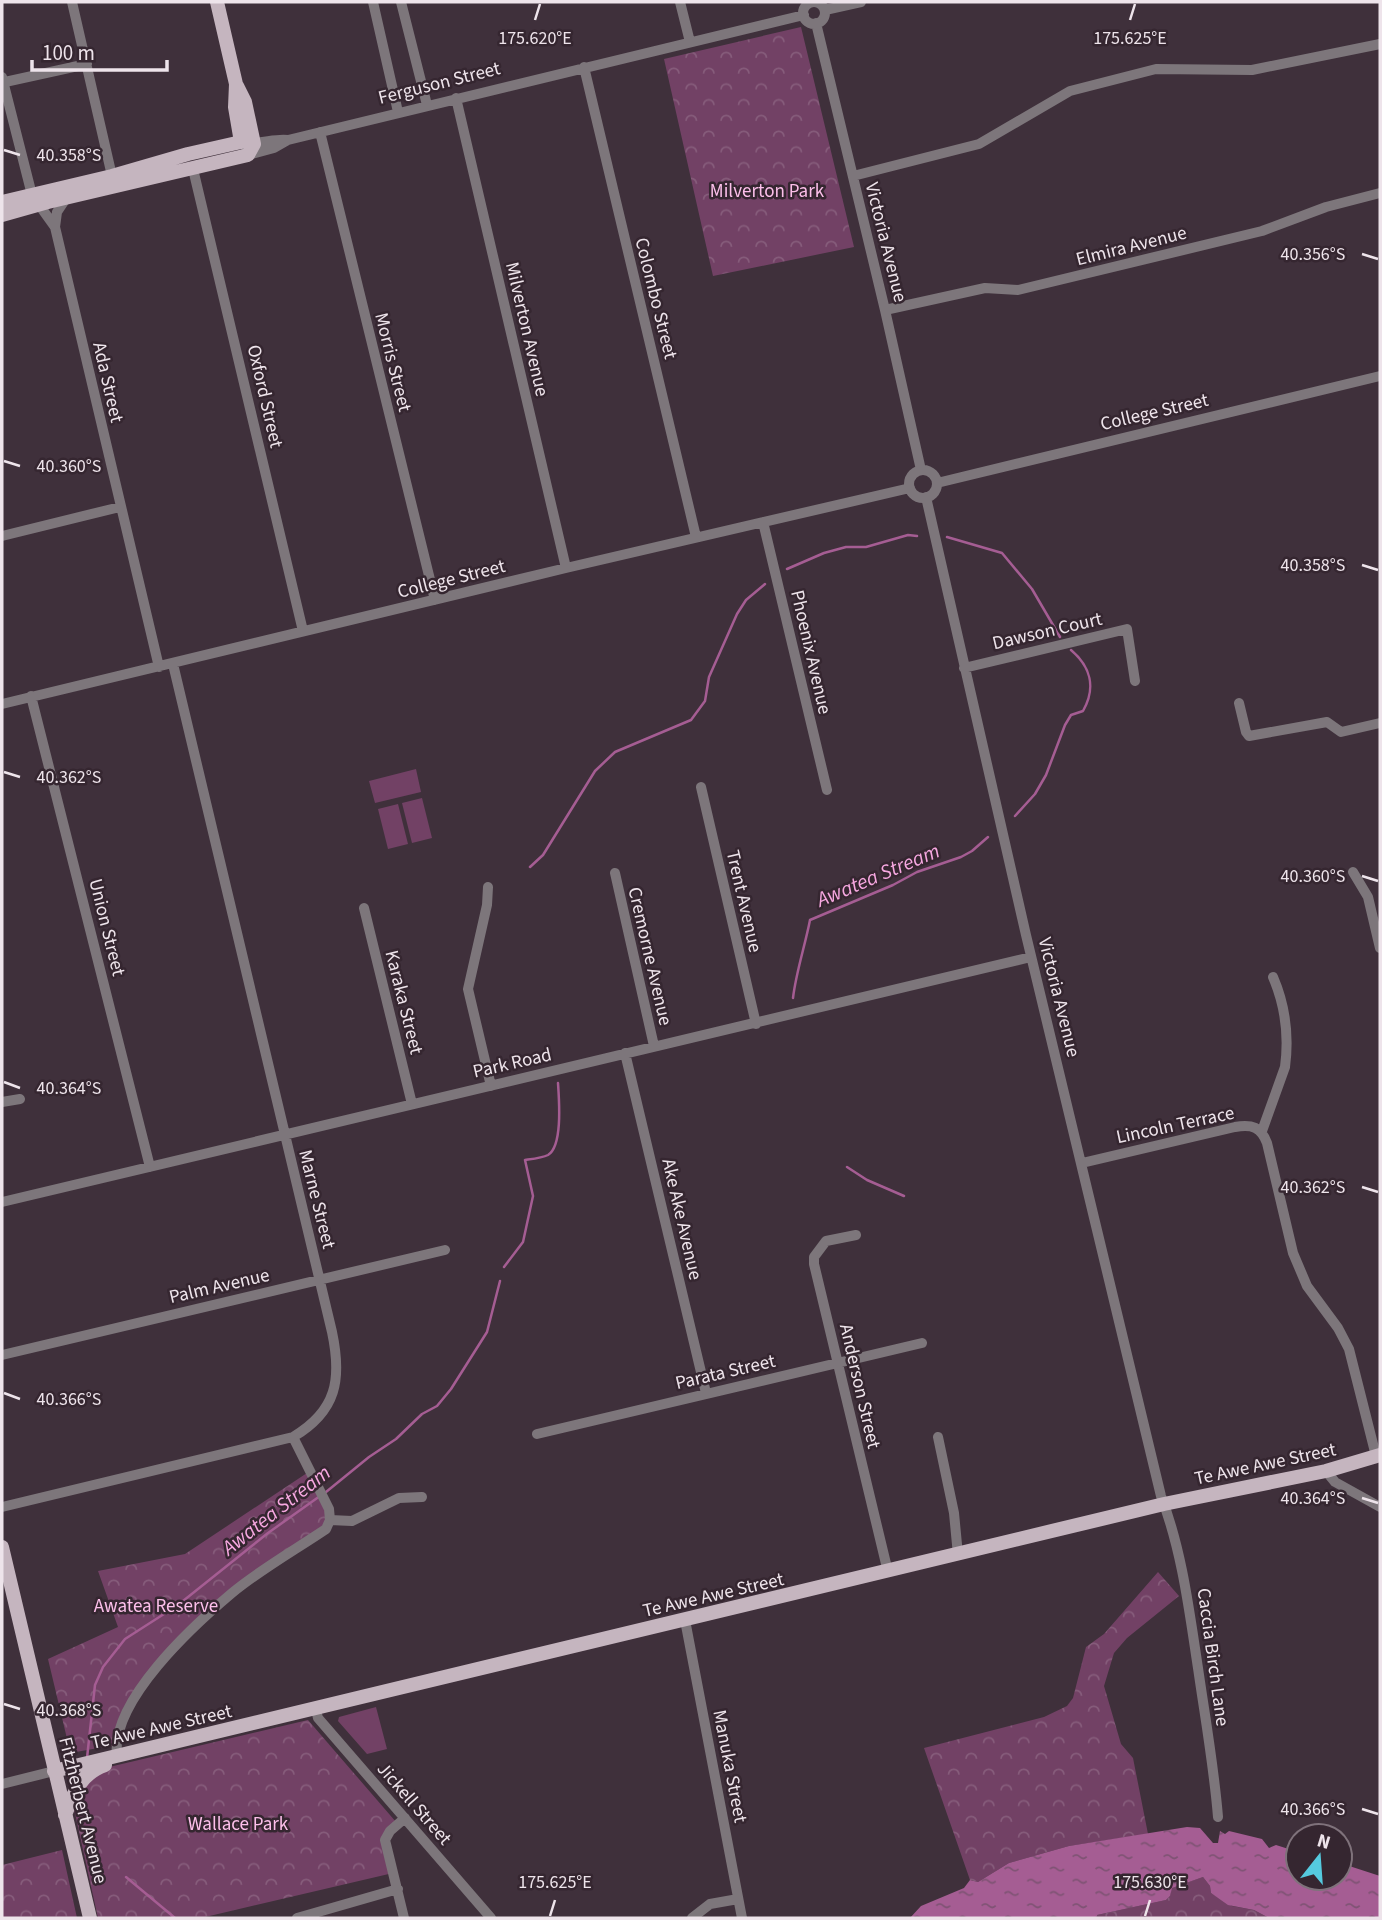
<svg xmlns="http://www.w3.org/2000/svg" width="1382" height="1920" font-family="'Source Sans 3',sans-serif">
<defs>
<pattern id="park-crowns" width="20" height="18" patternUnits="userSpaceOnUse" patternTransform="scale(1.75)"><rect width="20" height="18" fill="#724165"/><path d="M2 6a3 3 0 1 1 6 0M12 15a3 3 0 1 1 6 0" fill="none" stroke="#865c7b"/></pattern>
<pattern id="water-ripples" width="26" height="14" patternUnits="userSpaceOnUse" patternTransform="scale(1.75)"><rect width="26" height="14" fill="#a55d93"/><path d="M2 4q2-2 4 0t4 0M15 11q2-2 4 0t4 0" fill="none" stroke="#7f5374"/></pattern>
</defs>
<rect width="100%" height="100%" fill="#3f303b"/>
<path fill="#724165" d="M416 769 421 792 375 803 369 781Z
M422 798 432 838 412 843 402 803Z
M398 804 408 844 388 849 378 809Z
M376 1707 387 1749 367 1754 338 1721 339 1717Z"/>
<path fill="url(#park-crowns)" d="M801 27 854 247 713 276 664 59Z
M310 1471 330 1520 233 1592 136 1694 115 1745 76 1752 69 1747 48 1659 118 1627 98 1571 185 1554Z
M1158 1572 1179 1596 1127 1638 1114 1653 1104 1686 1121 1744 1133 1758 1148 1834 1069 1846 1009 1863 978 1882 970 1880 924 1748 1044 1717 1067 1706 1073 1698 1086 1647 1104 1634Z
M308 1720 396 1822 386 1836 393 1873 201 1918H98L67 1777Z
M62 1850 77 1918H2V1865Z
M1203 1877 1210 1886 1211 1893 1232 1906 1254 1910 1269 1918H1098L1097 1915 1166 1900 1170 1896 1171 1888Z"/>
<path fill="url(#water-ripples)" d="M1187 1827 1200 1828 1213 1843H1218L1220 1831 1225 1834 1229 1831 1262 1839 1269 1848 1276 1845 1298 1852V1878H1340V1863L1380 1876V1918H1269L1254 1910 1228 1905 1211 1893 1210 1886 1203 1877 1172 1888 1170 1896 1166 1900 1097 1915 1098 1918H910L921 1906 964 1888 970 1880 978 1882 1009 1863 1069 1846Z"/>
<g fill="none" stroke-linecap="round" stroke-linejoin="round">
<path stroke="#a55d93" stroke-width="2.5" d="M947 537 1002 553 1032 589 1060 637
M787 569 824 553 846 547H866L908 535 917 536
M1015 816 1035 794 1046 775 1065 725 1071 715 1083 711C1096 688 1091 667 1071 650
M530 867 543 855 595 771 615 752 691 720 705 701 709 677 737 614 746 600 765 584
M793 998C796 972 805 946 810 920L893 885 917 872 961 857 972 851 988 837
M847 1167 867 1180 904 1196
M504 1267 523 1242 533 1196 525 1160C532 1159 542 1158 548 1155 563 1146 559 1099 558 1083
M326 1492 369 1457 396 1439 422 1414 437 1406 451 1389 487 1332 500 1281
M87 1758 95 1685 103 1667 125 1639 178 1605 268 1533 320 1496
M126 1877 175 1918"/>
<path stroke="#7d767b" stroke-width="10" d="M72 2 112 176
M373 2 398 112
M401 2 427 105
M680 2 690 42
M803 13a11 11 0 1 1 22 0a11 11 0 1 1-22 0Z
M825 10 861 2
M816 23 885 310 921 470
M584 67 696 537
M2 77 32 195 55 227
M5 82 87 64
M456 98 566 568
M320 132 435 600
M246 142C260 145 274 138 288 140
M246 151 248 155 274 148 288 140 804 15
M193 169 303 631
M853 176 979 144 1070 91 1156 69 1252 70 1380 44
M67 197 57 212 55 227 159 667
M885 310 985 288 1018 290 1262 231 1326 207 1380 193
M909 484a14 14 0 1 1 28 0a14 14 0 1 1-28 0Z
M937 483 1380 376
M926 497 1026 935 1161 1496C1182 1551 1189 1609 1198 1668 1205 1717 1214 1767 1218 1817
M763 522 827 790
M2 536 120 507
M964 668 1127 629 1135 681
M31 696 150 1167
M1239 703 1246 732 1249 736 1327 722 1341 732 1380 723
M2 704 566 568 910 488
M701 787 756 1024
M1353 872 1368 897 1380 948
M615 873 654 1046
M488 887 487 905 468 989 491 1086
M364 908 412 1104
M625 1053 706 1393
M2 1102 20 1099
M1262 1131 1285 1067C1289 1037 1285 1005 1273 977
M1082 1163 1235 1127C1252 1124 1261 1127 1267 1143L1293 1253 1307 1286 1338 1328 1349 1349 1376 1456
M2 1202 1031 957
M856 1235 826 1241 814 1257V1264L888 1572
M2 1355 445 1250
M537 1434 922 1343
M938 1437 954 1513 958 1555
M1326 1471 1335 1482 1380 1507
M2 1507 293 1437C337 1411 342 1379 332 1332L173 664
M330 1520 352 1521 399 1498 422 1497
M685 1620 742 1918
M316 1710 318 1718 491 1918
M117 1756C110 1701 194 1625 232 1593 261 1569 295 1550 326 1529L330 1520 329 1509 293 1437
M2 1784 54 1771
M297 1918 398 1889
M404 1918 385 1840 390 1831 405 1818
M692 1918 710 1904 738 1899"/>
<path stroke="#c5b5bf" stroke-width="14" d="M2 202 112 176 188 154 241 142 235 107 236 84 217 2
M2 215 48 202 248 155 254 144 245 102 237 86
M2 1547 90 1918
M54 1771 1164 1504 1326 1471 1380 1455
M65 1815C73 1794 81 1773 105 1765"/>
</g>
<path fill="none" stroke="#eee4eb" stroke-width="2.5" d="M535 20 540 4M1130 20 1135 4M4 150 20 155M1362 254 1378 259M4 461 20 466M1362 565 1378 570M4 772 20 777M1362 876 1378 881M4 1082 20 1088M1362 1187 1378 1192M4 1393 20 1399M1362 1498 1378 1503M4 1704 20 1709M1362 1809 1378 1814M550 1916 555 1900M1145 1916 1150 1900"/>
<g text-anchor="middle" stroke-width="5" stroke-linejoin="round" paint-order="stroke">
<g font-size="19" fill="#eee4eb" stroke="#352630">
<text transform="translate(439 82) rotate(-14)" y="7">Ferguson Street</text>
<text transform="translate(887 242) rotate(76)" y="7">Victoria Avenue</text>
<text transform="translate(1131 245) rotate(-14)" y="7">Elmira Avenue</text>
<text transform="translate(657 298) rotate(76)" y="7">Colombo Street</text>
<text transform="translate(528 329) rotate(77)" y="7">Milverton Avenue</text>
<text transform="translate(394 362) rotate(76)" y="7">Morris Street</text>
<text transform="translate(109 382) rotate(77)" y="7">Ada Street</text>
<text transform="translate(266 396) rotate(77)" y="7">Oxford Street</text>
<text transform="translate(1154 411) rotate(-13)" y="7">College Street</text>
<text transform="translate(451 578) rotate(-14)" y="7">College Street</text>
<text transform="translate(1047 630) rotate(-13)" y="7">Dawson Court</text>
<text transform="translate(812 652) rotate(77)" y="7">Phoenix Avenue</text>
<text transform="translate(745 901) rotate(77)" y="7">Trent Avenue</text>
<text transform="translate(108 927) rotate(76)" y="7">Union Street</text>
<text transform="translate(651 956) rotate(77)" y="7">Cremorne Avenue</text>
<text transform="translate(1060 997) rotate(76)" y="7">Victoria Avenue</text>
<text transform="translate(405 1002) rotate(76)" y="7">Karaka Street</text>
<text transform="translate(512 1062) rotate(-13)" y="7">Park Road</text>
<text transform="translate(1175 1124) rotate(-12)" y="7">Lincoln Terrace</text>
<text transform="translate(318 1199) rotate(76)" y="7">Marne Street</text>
<text transform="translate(683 1219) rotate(77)" y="7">Ake Ake Avenue</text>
<text transform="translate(219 1285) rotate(-13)" y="7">Palm Avenue</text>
<text transform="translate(725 1371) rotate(-13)" y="7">Parata Street</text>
<text transform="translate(861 1386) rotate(77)" y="7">Anderson Street</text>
<text transform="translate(1265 1463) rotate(-12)" y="7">Te Awe Awe Street</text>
<text transform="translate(713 1594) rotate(-13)" y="7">Te Awe Awe Street</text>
<text transform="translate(1214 1657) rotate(82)" y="7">Caccia Birch Lane</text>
<text transform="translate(161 1726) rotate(-13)" y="7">Te Awe Awe Street</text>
<text transform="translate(731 1766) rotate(79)" y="7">Manuka Street</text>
<text transform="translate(415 1803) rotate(49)" y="7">Jickell Street</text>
<text transform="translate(84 1810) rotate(76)" y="7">Fitzherbert Avenue</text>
</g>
<g font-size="19" fill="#fcbfea" stroke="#352630">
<text x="767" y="197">Milverton Park</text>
<text x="156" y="1612">Awatea Reserve</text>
<text x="238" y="1830">Wallace Park</text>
</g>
<g font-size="21" font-style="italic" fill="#f7a8e1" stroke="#352630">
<text transform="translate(878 875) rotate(-23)" y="7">Awatea Stream</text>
<text transform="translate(276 1510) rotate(-38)" y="7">Awatea Stream</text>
</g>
</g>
<g font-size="18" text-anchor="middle" fill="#eee4eb" stroke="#352630" stroke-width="5" stroke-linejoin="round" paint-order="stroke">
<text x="535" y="44">175.620°E</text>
<text x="1130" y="44">175.625°E</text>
<text x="69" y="161">40.358°S</text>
<text x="1313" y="260">40.356°S</text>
<text x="69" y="472">40.360°S</text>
<text x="1313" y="571">40.358°S</text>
<text x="69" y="783">40.362°S</text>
<text x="1313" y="882">40.360°S</text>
<text x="69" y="1094">40.364°S</text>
<text x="1313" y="1193">40.362°S</text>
<text x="69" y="1405">40.366°S</text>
<text x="1313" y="1504">40.364°S</text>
<text x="69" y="1716">40.368°S</text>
<text x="1313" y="1815">40.366°S</text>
<text x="555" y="1888">175.625°E</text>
<text x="1150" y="1888">175.630°E</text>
</g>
<rect width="1382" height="1920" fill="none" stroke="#eee4eb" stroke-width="7"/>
<g transform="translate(1319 1857) rotate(17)"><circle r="33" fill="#352630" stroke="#7f727b" stroke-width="2"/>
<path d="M0-5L12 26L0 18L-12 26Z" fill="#55cadf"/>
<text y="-10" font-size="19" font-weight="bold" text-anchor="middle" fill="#eee4eb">N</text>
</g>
<path d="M32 60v10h135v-10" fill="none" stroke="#eee4eb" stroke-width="3.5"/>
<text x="42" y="60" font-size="21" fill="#eee4eb" stroke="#352630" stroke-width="5" paint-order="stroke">100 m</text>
</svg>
